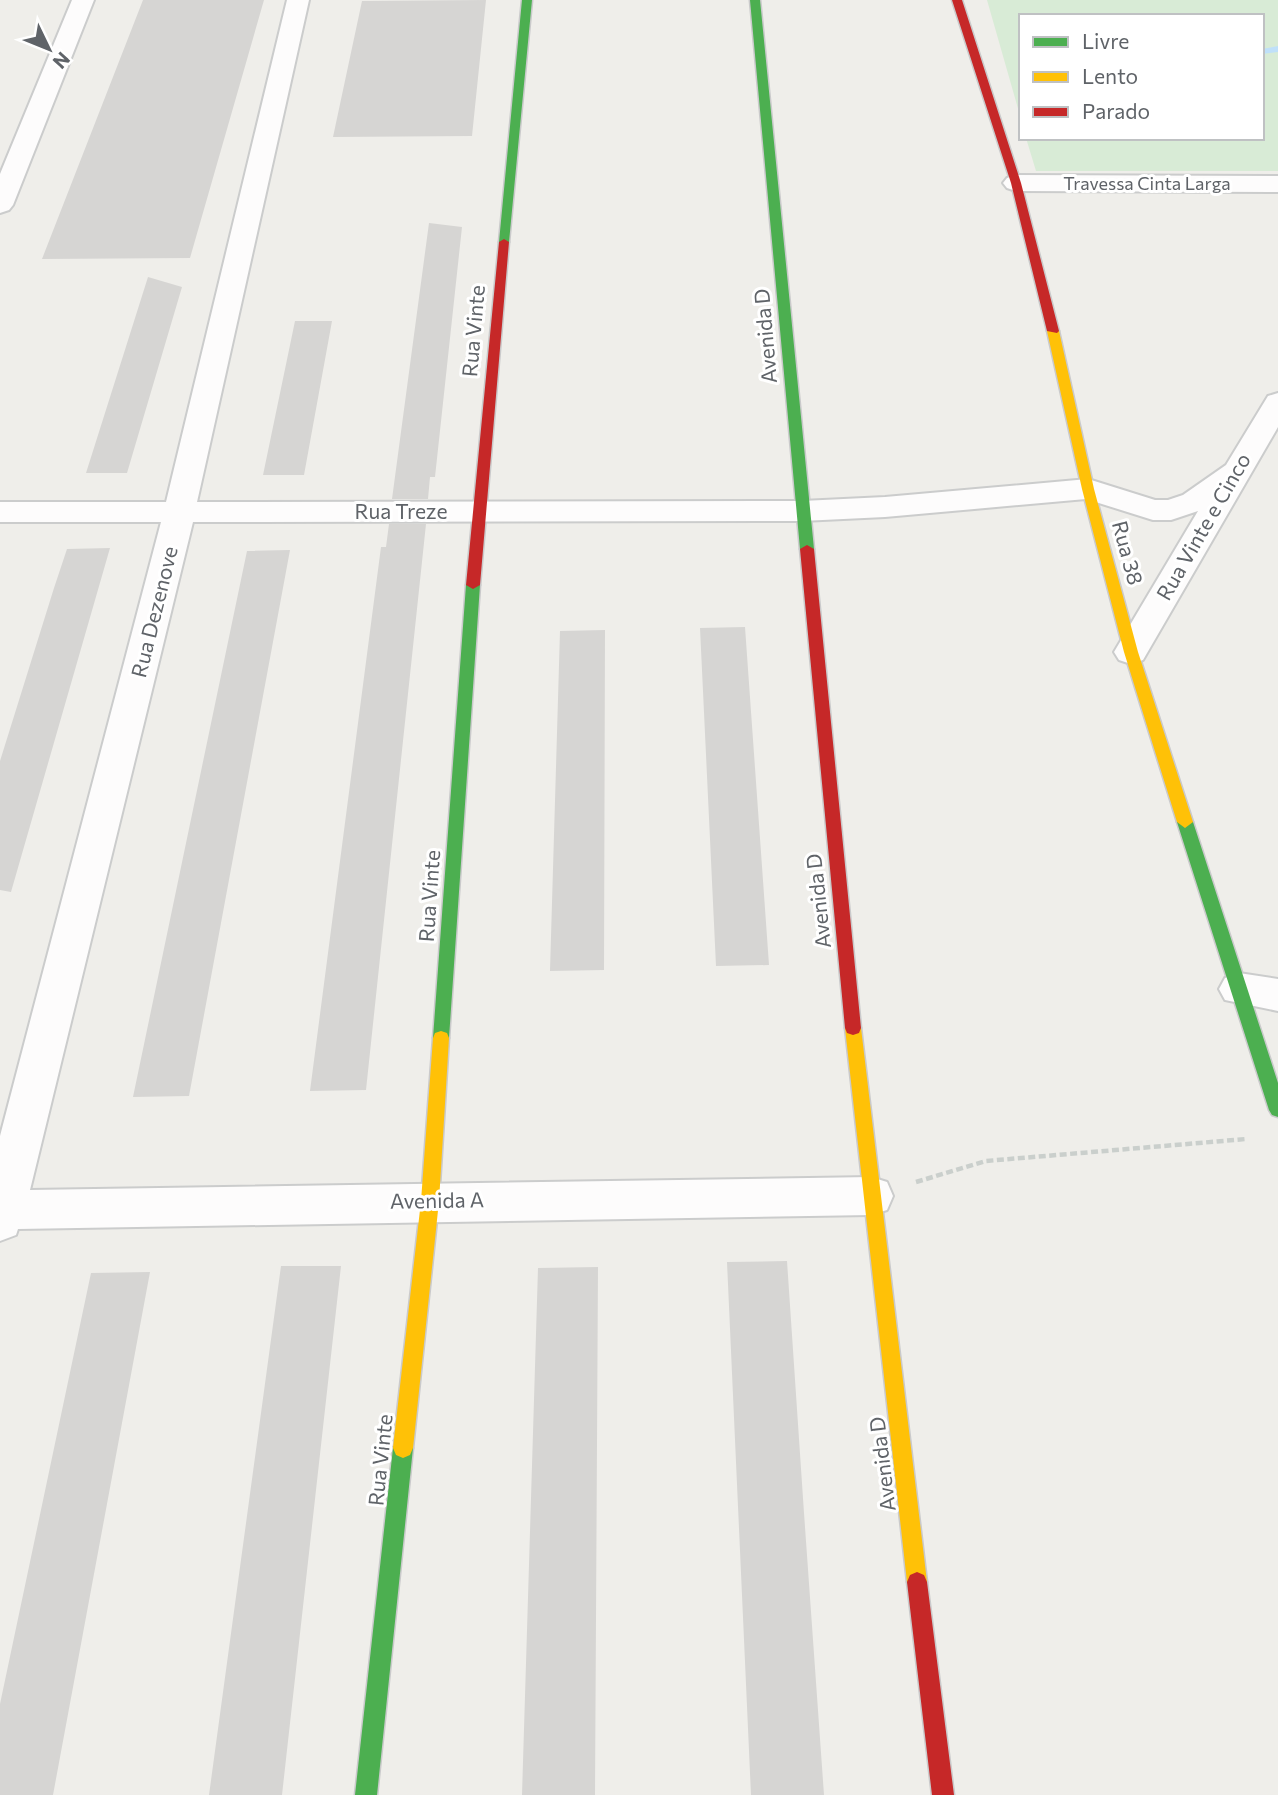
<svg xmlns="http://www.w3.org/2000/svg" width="1278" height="1795" font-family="Commissioner,sans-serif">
<rect width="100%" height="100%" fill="#efeeea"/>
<path fill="#d8ebd6" d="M987 0H1278V171H1036L1026 138H1262V16H1021V119Z"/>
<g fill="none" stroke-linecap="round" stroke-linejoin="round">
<path fill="#bfe0f9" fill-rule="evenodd" d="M1278 46V52L1262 54V49Z"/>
</g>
<path fill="#d6d5d3" d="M143 0H264L190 258 42 259Z
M486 0 472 136 333 137 362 1Z
M429 223 462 227 435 477H430L428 499H392Z
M148 277 182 287 127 473H86Z
M295 321H332L304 475H263Z
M389 524H426L366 1090 310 1091 381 547H386Z
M110 548 11 892 0 890V761L54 588 67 549Z
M290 550 189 1096 133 1097 247 551Z
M745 627 769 965 716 966 700 628Z
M605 630 604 970 550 971 560 631Z
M787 1261 804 1513 824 1795H751L727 1262Z
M281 1266H341L282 1795H209Z
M598 1267 595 1795H522L538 1268Z
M150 1272 53 1795H0V1704L91 1273Z"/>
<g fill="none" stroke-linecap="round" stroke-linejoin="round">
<g stroke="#cbcccc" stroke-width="4">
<path id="street" d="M72 0H94L13 205 9 210 0 213V174Z
M287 0H309L197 502 802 501 885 497 1088 479 1155 500H1168L1183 495 1226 465 1268 396 1278 393V427L1143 660 1131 664 1119 660 1114 652 1198 511 1171 520H1153L1086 499 885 517 802 521 193 522 30 1190 871 1177 887 1182 893 1196 887 1210 871 1215 18 1229 16 1235 0 1241V1136L161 522H0V502H166Z
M1016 175 1278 176V192L1016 191 1007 188 1003 183 1007 178Z
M1239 973 1278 979V1011L1225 1000 1219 989 1225 978Z"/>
</g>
<g stroke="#cacacb" stroke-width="3">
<path id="fast" d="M522 0H532L509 242 504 245 499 242Z
M750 0H760L814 549 807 553 800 549Z
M473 581 480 585 449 1038 447 1043 441 1045 435 1043 433 1038 466 585Z
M1185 816 1193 822 1278 1083V1117L1272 1115 1269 1110 1177 822Z
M403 1438 410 1441 413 1448 377 1795H355L393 1448 396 1441Z"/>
</g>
<g stroke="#cacacb" stroke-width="3">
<path id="slow" d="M1053 328 1059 331 1094 489 1138 652 1193 822 1185 828 1177 822 1124 652 1082 489 1047 331Z
M853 1021 859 1023 861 1028 927 1582 924 1589 917 1592 910 1589 907 1582 845 1028 847 1023Z
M441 1031 447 1033 449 1038 439 1201 413 1448 410 1455 403 1458 396 1455 393 1448 421 1201 433 1038 435 1033Z"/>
</g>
<g stroke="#cacacb" stroke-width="3">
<path id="jam" d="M952 0H962L1021 183 1059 331 1057 333 1047 331 1011 183Z
M504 239 509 242 480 585 473 589 466 585 499 242Z
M807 545 814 549 861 1028 859 1033 853 1035 847 1033 845 1028 800 549Z
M917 1572 924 1575 927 1582 954 1795H932L907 1582 910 1575Z"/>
</g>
<path stroke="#cacfcc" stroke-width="4.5" stroke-dasharray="7 3.5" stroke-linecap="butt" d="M916 1182 986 1161 1246 1139"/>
<use href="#street" fill="#fdfcfc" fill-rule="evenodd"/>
<use href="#fast" fill="#4caf50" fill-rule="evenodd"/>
<use href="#slow" fill="#ffc107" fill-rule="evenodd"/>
<use href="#jam" fill="#c62828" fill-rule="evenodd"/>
</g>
<g text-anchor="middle" stroke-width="6" stroke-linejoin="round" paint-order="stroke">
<g font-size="18" fill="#5f6368" stroke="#fff">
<text x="1147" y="190">Travessa Cinta Larga</text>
</g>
<g font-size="21" fill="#5f6368" stroke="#fff">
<text transform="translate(474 331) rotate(-85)" y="7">Rua Vinte</text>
<text transform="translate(766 336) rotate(-95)" y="7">Avenida D</text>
<text x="401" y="519">Rua Treze</text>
<text transform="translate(1204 527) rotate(-60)" y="7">Rua Vinte e Cinco</text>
<text transform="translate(1127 553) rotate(75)" y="7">Rua 38</text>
<text transform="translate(155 612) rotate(-76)" y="7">Rua Dezenove</text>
<text transform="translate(430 896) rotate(-86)" y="7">Rua Vinte</text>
<text transform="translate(819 901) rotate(-96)" y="7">Avenida D</text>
<text transform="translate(437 1201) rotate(-1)" y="7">Avenida A</text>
<text transform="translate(381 1460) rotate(-84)" y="7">Rua Vinte</text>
<text transform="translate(883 1464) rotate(-97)" y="7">Avenida D</text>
</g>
</g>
<rect x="1019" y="14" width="245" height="126" fill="#ffffff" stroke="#bfc1c3" stroke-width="2"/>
<rect x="1033" y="37" width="35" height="10" fill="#4caf50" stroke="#bfc1c3" stroke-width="2"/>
<text x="1082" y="49" font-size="21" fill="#5f6368">Livre</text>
<rect x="1033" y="72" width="35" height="10" fill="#ffc107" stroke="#bfc1c3" stroke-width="2"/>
<text x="1082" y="84" font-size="21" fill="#5f6368">Lento</text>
<rect x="1033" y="107" width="35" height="10" fill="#c62828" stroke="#bfc1c3" stroke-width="2"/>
<text x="1082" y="119" font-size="21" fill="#5f6368">Parado</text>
<g transform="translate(49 49) rotate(133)" stroke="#ffffff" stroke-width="5" paint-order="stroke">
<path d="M0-5L12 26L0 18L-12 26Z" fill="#5f6368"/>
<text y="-10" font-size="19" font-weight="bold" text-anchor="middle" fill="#5f6368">N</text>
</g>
</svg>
